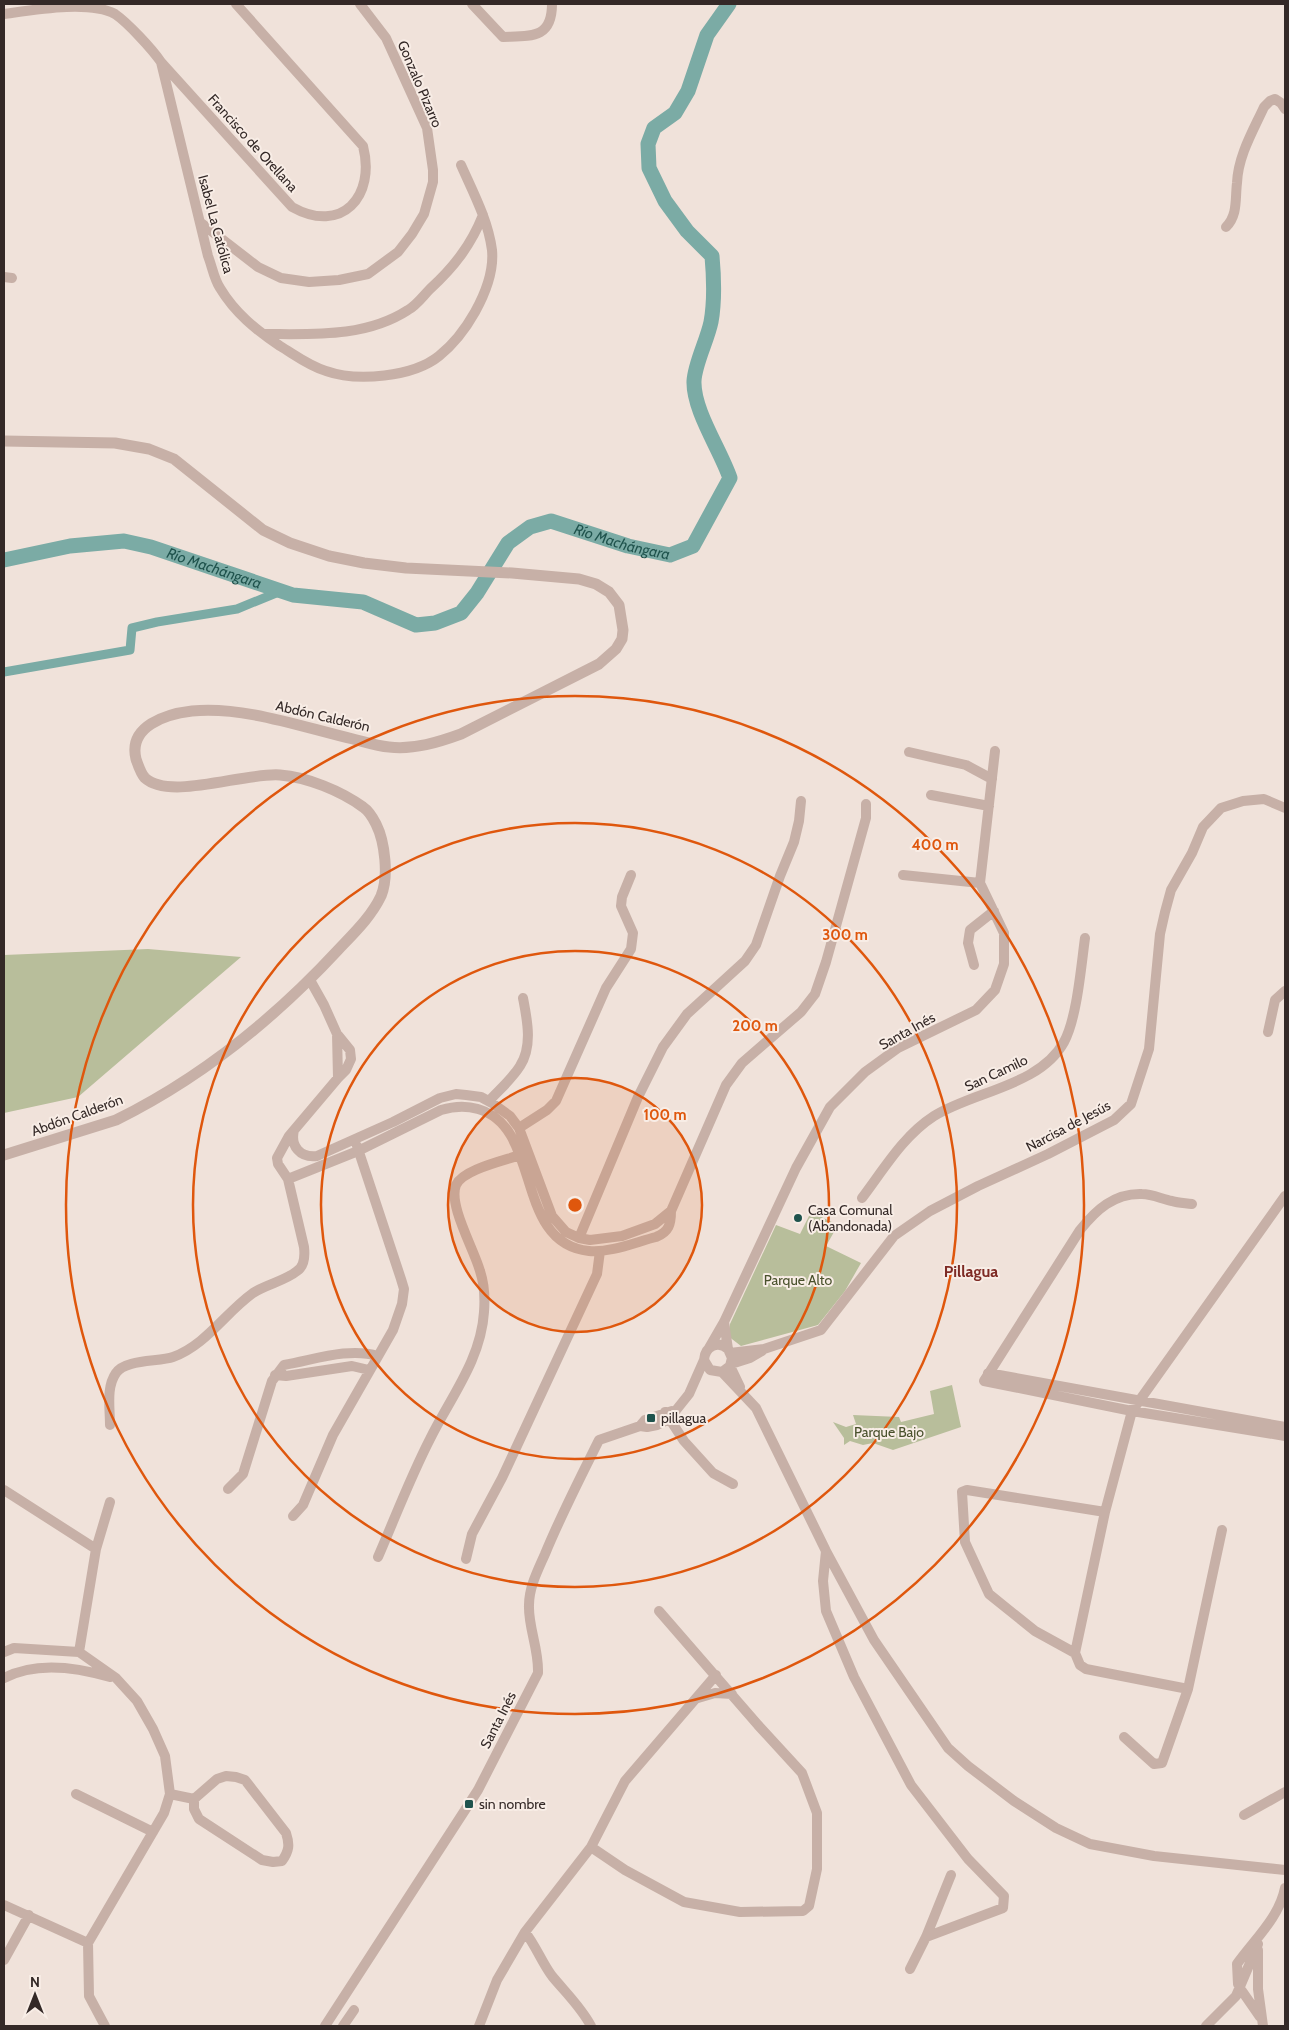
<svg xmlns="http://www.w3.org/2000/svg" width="1289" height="2030" font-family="Cabin,sans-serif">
<rect width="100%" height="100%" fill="#f0e2da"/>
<path fill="#b8be9b" d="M148 949 241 957 78 1097 4 1113V955Z
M811 1212 838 1225 826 1246 861 1263 845 1291 818 1325 741 1346 728 1336 730 1324 776 1225 800 1234Z
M952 1385 961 1427 893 1450 873 1443 863 1445 850 1441 844 1445V1438L833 1422 846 1427 856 1424 853 1415 899 1417 901 1422 934 1414 930 1391Z"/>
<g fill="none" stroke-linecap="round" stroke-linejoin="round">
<path stroke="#7baba5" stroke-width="9" d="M4 672 130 650 132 628 157 622 237 609 281 591"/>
<path stroke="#7baba5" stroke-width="15" id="s1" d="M4 560 70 546 124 541 151 547 293 595 363 602 416 625 435 623 461 613 477 593 508 543 530 527 551 521 628 546 670 555 693 546 730 478C720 449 693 410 694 381 695 363 707 341 711 322 715 300 714 278 712 256L687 231 665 201 649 168 648 144 654 128 675 113 688 91 707 35 729 4"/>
<path stroke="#c7b0a7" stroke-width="10" d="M472 4 503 37C531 36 552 39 552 4
M4 14C33 10 89 0 115 14 128 23 152 49 161 62L292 207C342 235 376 196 363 146L236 4
M161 62 208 256C212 266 214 279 220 288 235 313 256 330 280 346 295 355 309 366 326 371 357 382 413 377 439 356 454 344 466 328 475 312 485 294 494 271 492 250 488 220 473 192 461 165
M201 223 258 267 281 278 309 282 339 280 368 274 398 252 412 234 424 214 433 182V170L427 128 386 38 360 4
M1226 227C1238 215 1235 199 1237 183 1238 156 1253 131 1264 107L1270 101 1275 99 1281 103 1285 109
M4 277 12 278
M263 334C312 334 365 338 408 310 417 305 423 296 430 289 454 267 471 245 483 215
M909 752 966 765 992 779
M931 795 989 806
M903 875 980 883
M974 965 968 943 970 930 994 911
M1268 1032 1275 1000 1285 991
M337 1034 338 1078
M489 1101C499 1090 512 1079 520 1066 533 1046 527 1019 523 998
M519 1128 547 1110 556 1101 606 988 631 949 633 933 621 906 622 897 631 875
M294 1130C290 1146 300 1158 317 1156L393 1122 440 1098 456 1094 466 1095 481 1097 492 1103 510 1116 519 1128 552 1216 566 1232 579 1238 590 1240 622 1236 655 1224 671 1211 726 1085 742 1063 801 1012 815 994 826 962 866 818V804
M288 1179 358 1151 441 1110C454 1106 465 1105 478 1109 543 1127 513 1243 589 1251 610 1253 636 1242 656 1237 669 1232 671 1224 671 1211
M862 1198C884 1169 903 1136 934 1116 974 1091 1040 1086 1064 1042 1077 1018 1081 967 1085 938
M1192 1204C1185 1203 1178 1203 1172 1201 1162 1199 1152 1194 1142 1194 1114 1193 1096 1210 1080 1230L984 1381 1132 1411 1285 1436
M579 1238 638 1097 663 1047 687 1014 745 961 756 945 780 876 794 842 799 821 801 801
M724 1322 728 1349
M709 1348 724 1322 796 1168 830 1107 865 1072 898 1048 976 1010 995 990 1004 964V933L980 883 995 751
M730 1353 764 1349 821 1330 894 1236 930 1211 978 1186 1048 1154 1114 1120 1131 1104 1149 1049 1160 934 1165 912 1171 890 1192 853 1203 827 1221 808 1243 801 1264 799 1285 808
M731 1364 750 1358 762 1351
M730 1366 722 1372 710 1370 704 1360C705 1346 718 1340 728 1349L732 1358 730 1366 740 1387
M722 1372 756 1408 826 1551 874 1640 948 1748 968 1766 1014 1801 1056 1828 1090 1844 1154 1856 1285 1870
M988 1373 1285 1427
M275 1375 286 1376 352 1366 369 1370
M665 1412 684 1441 713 1473 733 1484
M110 1425C110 1408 106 1387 116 1373 125 1359 159 1362 173 1357 206 1345 225 1313 253 1293 267 1284 285 1281 297 1271 305 1266 305 1256 304 1247L288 1179 278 1164 277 1158 289 1136 338 1078 346 1070 351 1059 350 1050 337 1034 324 1005 310 980
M640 1426 645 1420 672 1411
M228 1489 243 1474 272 1381 284 1365C314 1360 348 1347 378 1356
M4 1490 96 1549
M293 1516 303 1505 333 1435 393 1330 402 1304 404 1289 401 1279 357 1146
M1222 1530 1188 1689 1086 1669 1080 1665 1075 1653 1105 1512 1132 1411 1285 1196
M826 1551 823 1581 826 1611 854 1677 911 1785 968 1859 1004 1896 1003 1908 926 1937
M378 1557C395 1518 410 1478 430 1439 450 1398 481 1360 484 1312 485 1299 484 1283 480 1271 474 1249 448 1205 456 1185 463 1169 507 1160 523 1154
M466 1559 472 1534 502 1478 597 1274 600 1251
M4 1652 14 1648 79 1652 116 1678 137 1701 153 1729 165 1756 170 1794 164 1813 88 1943 89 1996 105 2026
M79 1652 96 1549 110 1502
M1075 1653 1035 1631 989 1594 965 1542 962 1492 967 1490 1105 1512
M4 1678C36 1661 76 1667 110 1677
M698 1698 715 1693 732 1694
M1124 1737 1154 1764 1162 1763 1188 1689
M226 1776 236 1777 245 1780 286 1833C290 1845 289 1851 282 1861L273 1862 262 1860 199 1819 194 1809V1799L217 1779Z
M76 1794 153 1832
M170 1794 194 1799
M1244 1815 1285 1792
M591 1847 625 1870 684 1902 740 1912 803 1911 809 1906 817 1869V1813L802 1773 758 1725 659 1611
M4 1905 88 1943
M525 1932C536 1946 542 1963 552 1976 566 1993 581 2007 591 2026
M1258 1950V1989L1263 2026
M4 1960 29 1915
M910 1969 926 1937 951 1875
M1238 1984 1237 1964C1254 1940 1279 1918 1285 1888
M1242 1991 1260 2017
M325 2026 478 1790 538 1673C539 1649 528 1627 529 1605 529 1587 538 1570 545 1554 561 1515 580 1478 599 1440L640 1426 647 1427 657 1425 669 1419 689 1394 704 1360
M343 2026 354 2010
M479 2026 497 1980 525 1932 591 1847 625 1781 716 1675
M1206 2026 1236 1996 1258 1944"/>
<path stroke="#c7b0a7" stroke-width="11" d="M4 441 115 443 149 449 174 459 263 530 290 543 329 556 364 563 406 568 512 573 579 579 596 584 609 592 619 605 623 630 622 639 616 649 599 664 461 734C439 742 414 750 389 747 377 746 365 742 353 739 302 727 244 706 192 711 166 714 128 726 136 759 138 765 141 774 145 778 170 801 245 772 280 775 307 777 341 791 363 807 369 811 373 818 376 824 385 842 389 877 381 896 371 917 354 933 338 950 275 1018 199 1079 116 1120L4 1155"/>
</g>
<circle cx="575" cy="1205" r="127" fill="#df570d" fill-opacity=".12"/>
<g fill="none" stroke="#df570d" stroke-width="2.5">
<circle cx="575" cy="1205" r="127"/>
<circle cx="575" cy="1205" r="254"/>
<circle cx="575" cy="1205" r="382"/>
<circle cx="575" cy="1205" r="509"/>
</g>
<g fill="#1f534d" stroke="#f8ede6" stroke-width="2">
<circle cx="798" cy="1218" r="5"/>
<rect x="646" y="1413" width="10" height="10" rx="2.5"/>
<rect x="464" y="1799" width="10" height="10" rx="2.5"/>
</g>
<g text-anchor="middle" stroke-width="4" stroke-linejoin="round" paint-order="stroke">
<g font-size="14" fill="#342927" stroke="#f8ede6">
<text transform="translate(420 84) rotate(67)" y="5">Gonzalo Pizarro</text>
<text transform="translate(253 143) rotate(48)" y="5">Francisco de Orellana</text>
<text transform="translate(216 224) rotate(75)" y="5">Isabel La Católica</text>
<text transform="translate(323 716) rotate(13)" y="5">Abdón Calderón</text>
<text transform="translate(907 1031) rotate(-29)" y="5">Santa Inés</text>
<text transform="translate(996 1073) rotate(-25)" y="5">San Camilo</text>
<text transform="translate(77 1115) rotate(-20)" y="5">Abdón Calderón</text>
<text transform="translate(1068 1126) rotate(-28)" y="5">Narcisa de Jesús</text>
<text transform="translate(498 1720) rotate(-63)" y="5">Santa Inés</text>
</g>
<g font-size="14" fill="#342927" stroke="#f8ede6" text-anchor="start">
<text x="808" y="1215">Casa Comunal<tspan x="808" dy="16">(Abandonada)</tspan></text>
<text x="661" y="1423">pillagua</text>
<text x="479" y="1809">sin nombre</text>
</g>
<g font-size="14" fill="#49512c" stroke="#f8ede6">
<text x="798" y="1285">Parque Alto</text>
<text x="889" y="1437">Parque Bajo</text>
</g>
<g font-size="15" font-style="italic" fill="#1f534d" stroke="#f8ede6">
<text dy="5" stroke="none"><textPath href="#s1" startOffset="682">Río Machángara</textPath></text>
<text dy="5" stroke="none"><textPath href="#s1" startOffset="216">Río Machángara</textPath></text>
</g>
<g font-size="16" font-weight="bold" fill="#7e2b25" stroke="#f8ede6">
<text x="971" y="1277">Pillagua</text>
</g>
</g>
<circle cx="575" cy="1205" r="8" fill="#df570d" stroke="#f8ede6" stroke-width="2.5"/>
<g font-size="15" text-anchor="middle" font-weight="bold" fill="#df570d" stroke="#f8ede6" stroke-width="4" stroke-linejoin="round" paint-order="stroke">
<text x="935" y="850">400 m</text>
<text x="845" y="940">300 m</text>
<text x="755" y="1031">200 m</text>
<text x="665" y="1120">100 m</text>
</g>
<rect width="1289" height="2030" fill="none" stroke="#342927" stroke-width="10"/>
<g transform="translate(35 1995)" stroke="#f8ede6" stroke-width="4" paint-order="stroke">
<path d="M0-4L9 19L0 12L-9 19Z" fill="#342927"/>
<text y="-8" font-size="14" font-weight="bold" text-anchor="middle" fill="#342927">N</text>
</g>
</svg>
